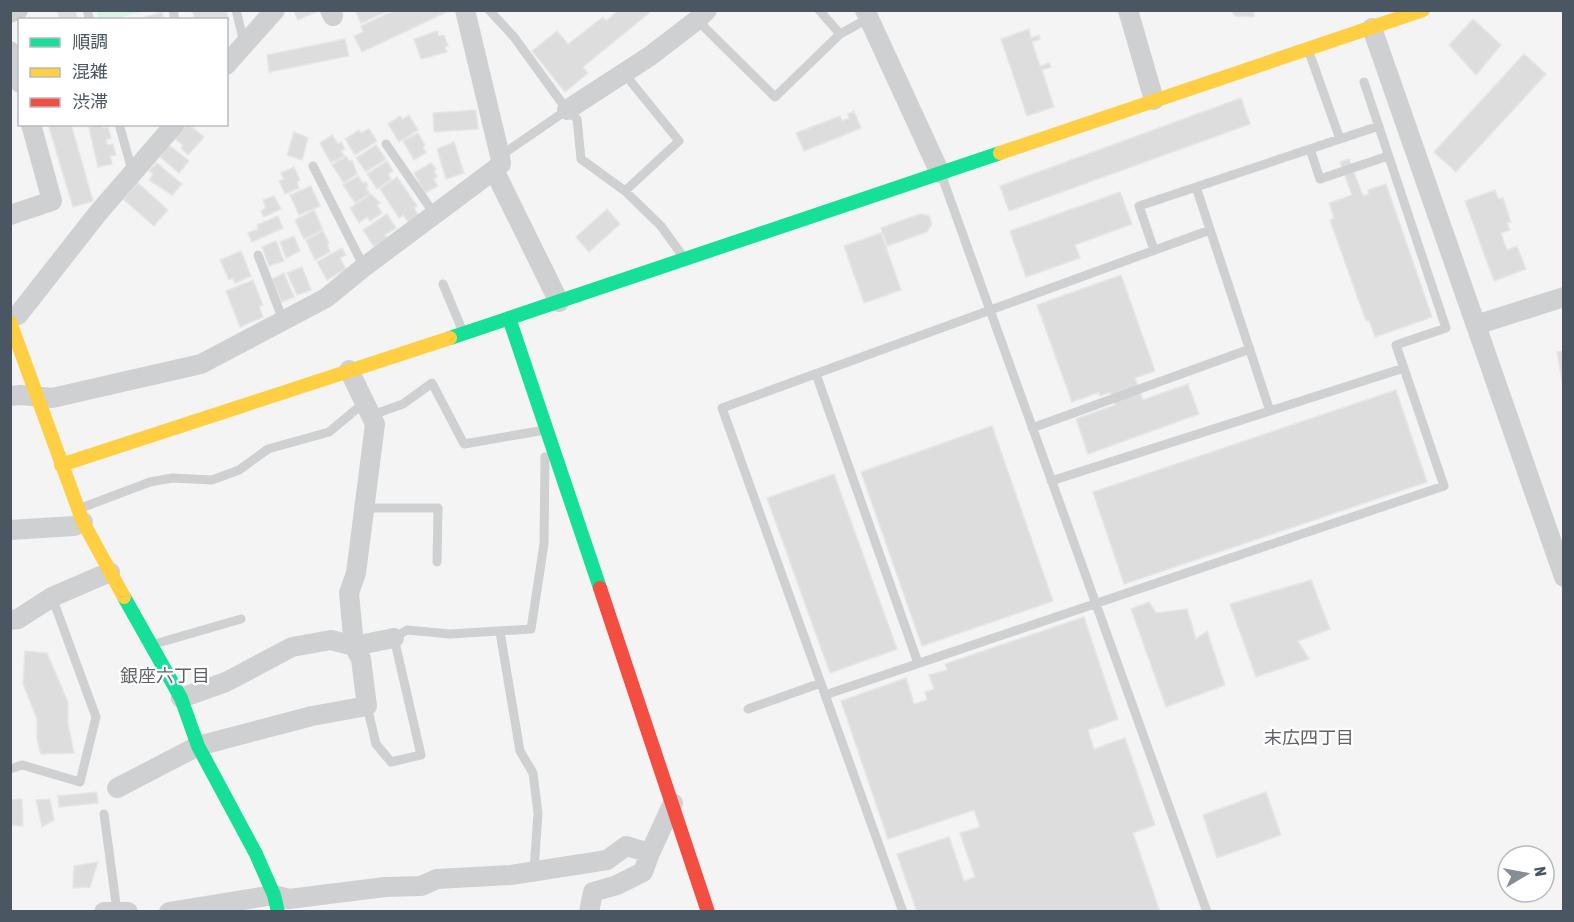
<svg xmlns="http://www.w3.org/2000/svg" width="1574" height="922" font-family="'Asap Condensed','Noto Sans JP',sans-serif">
<rect width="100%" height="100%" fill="#f4f4f4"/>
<path fill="#d9f2e3" d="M97 11V10L145 11 115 19H99Z"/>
<path fill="#ddddde" stroke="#e5e6e7" stroke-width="1.5" d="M57 10H75L77 17 72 20H60Z
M192 10H226L229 20H195Z
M293 10H320L298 20Z
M355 10H386V12L361 23Z
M395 10H451L362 52 354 36 363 32 361 26Z
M619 10H648L649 13 583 67 588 73 565 92 532 51 557 31 568 44 603 17 606 21Z
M1231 10H1254V17L1235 16Z
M162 12 164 20H143L142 18Z
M1473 19 1501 45 1476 75 1449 45Z
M1029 29 1031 38 1039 35 1040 39 1032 42 1040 66 1049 63 1051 67 1042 70 1054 107 1027 116 1001 39Z
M437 31 439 36 444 35 448 46 445 47 447 52 421 59 414 39Z
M345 39 349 56 269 72 267 55Z
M1524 54 1546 74 1456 172 1434 152Z
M1241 98 1250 124 1009 211 1000 186Z
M476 110 478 129 434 132 433 113Z
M854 111 861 128 804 151 796 133 840 116 842 121 849 118 848 114Z
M409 115 418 130 399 142 388 124 400 116 403 119Z
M48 124H71L93 201 73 207Z
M88 124H102L103 128 108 127 111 138 106 140 107 145 113 144 116 155 110 156 112 164 98 167Z
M188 124 204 137 188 155 181 148 183 145 175 139Z
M369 129 377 141 355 155 345 139 359 130 361 133Z
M294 132 308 138 302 160 287 155Z
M418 133 425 145 423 147 426 153 414 160 403 141Z
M332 135 338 144 341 142 345 149 341 151 344 156 331 163 320 143Z
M454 142 464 173 446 179 437 149Z
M169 145 189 161 179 173 160 157Z
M376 145 386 159 366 172 356 158Z
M346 156 350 162 352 160 357 174 344 183 332 165Z
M1349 159 1363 196 1369 194 1368 190 1386 184 1432 317 1375 337 1369 320 1366 321 1330 220 1334 218 1329 203 1352 195 1340 162Z
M387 161 393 171 388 174 391 179 377 189 367 174Z
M157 163 182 184 172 195 149 180 153 174 149 171Z
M431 163 436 169 434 171 437 177 433 179 438 186 425 193 414 173Z
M294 167 300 180 297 182 299 188 285 194 279 181 284 179 281 173Z
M358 176 363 183 366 182 368 186 366 188 370 194 355 203 343 185Z
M397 177 417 206 414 208 418 215 408 222 403 215 399 218 380 189Z
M138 183 168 210 154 226 123 199Z
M311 186 320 206 299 215 290 195Z
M1495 190 1498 199 1503 198 1511 222 1507 223 1510 230 1501 233 1507 250 1517 246 1526 269 1494 281 1465 201Z
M1120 192 1132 224 1075 245 1080 258 1026 277 1010 231Z
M371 194 380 203 377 205 382 213 370 221 367 217 359 223 350 208Z
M274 196 281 209 264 217 261 211 266 208 263 200Z
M607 209 620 224 589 252 576 237Z
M314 210 323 230 304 239 295 220Z
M387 214 396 228 385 235 388 238 374 247 363 230Z
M920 214 929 216 932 224 927 232 887 246 881 228Z
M278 216 283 228 252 242 248 233 258 229 257 225Z
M323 231 329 243 327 244 330 252 315 260 306 240Z
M881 233 901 290 864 303 844 246Z
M294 236 300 251 286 258 280 242Z
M276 241 284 261 269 266 262 247Z
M342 248 346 255 340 258 346 269 327 280 317 262Z
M241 251 251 276 235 283 233 278 229 280 220 260Z
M302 267 311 290 297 295 287 273Z
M284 273 294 297 282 302 272 279Z
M1121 275 1155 371 1135 378 1143 400 1188 384 1199 414 1088 454 1076 419 1115 405 1110 392 1100 396 1099 392 1072 402 1037 305Z
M253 280 263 305 259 306 263 317 240 327 226 291Z
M1564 351V392L1557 352Z
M1396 390 1427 482 1124 584 1093 492Z
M992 426 1053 601 922 646 861 472Z
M834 474 897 649 830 673 767 498Z
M1311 580 1330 629 1298 641 1309 659 1256 677 1230 604Z
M1149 602 1156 613 1187 609 1196 639 1207 631 1225 685 1166 707 1131 609Z
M1084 617 1118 719 1088 730 1094 749 1125 738 1155 825 1133 833 1160 912H917L897 854 949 837 964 881 975 877 960 833 980 827 974 810 888 839 841 701 906 678 914 704 927 700 925 692 934 689 929 675 947 670 945 664Z
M25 651 47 653 68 702V724L74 753 41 754 37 740V719L23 684Z
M97 792 98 803 59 807 58 796Z
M1266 792 1281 835 1217 858 1203 815Z
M22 799 23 826 10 825V800Z
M50 799 54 820 42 827 36 800Z
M98 862 90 887 73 888 74 866Z"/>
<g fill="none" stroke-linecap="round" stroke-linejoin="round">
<path stroke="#ced0d2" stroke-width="9" d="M87 10 90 20
M173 10 175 20
M236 10 242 34 248 41
M489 10 514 37 567 110 577 119 581 159 625 191 661 226 684 258
M697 20 775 97 840 34 819 10
M840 34 869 18
M1309 52 1340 139
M623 72 679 141 625 191
M119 124 130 163 136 169
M386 144 435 215
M1310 149 1320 179 1388 156
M500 156 567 110
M313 166 364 267
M941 174 1207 912
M1196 187 1270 411
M1154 250 1139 206 1379 126
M258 255 283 320
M443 284 463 332
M816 374 918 663
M372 415 403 404 432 383 464 444 545 430
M1032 428 1250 349
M1051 481 1404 368
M81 508 150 482 172 478 212 480 239 470 268 449 329 432 365 402
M365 508H438L437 562
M500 632 520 751 533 773 538 813 534 870
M151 645 241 619
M825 695 1444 486 1396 345 1446 328 1364 82
M367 706 376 744 391 762 421 755 394 638 407 630 450 634 531 629 544 544 545 457
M748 709 821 683
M10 769 22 765 80 782 96 717 52 597
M104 814 117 911
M903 912 722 408 1210 230"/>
<path stroke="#ced0d2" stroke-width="20" d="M330 10 333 16
M865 10 940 173
M1128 10 1154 100
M10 13 18 10
M1372 28 1564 577
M10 51 20 83
M226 65 275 10
M567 110 650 56 697 20 707 10
M494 170 559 302
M10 215 52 201 31 124
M10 317 18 315 98 213 175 124
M1476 325 1564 297
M10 396 21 395 52 398 201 364 326 298 364 267 494 170 501 164 500 156 465 10
M10 530 74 526 83 522
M10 620 18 619 52 597 110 572
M181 698 226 682 292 647 331 640 354 646 349 593 356 573 375 424 349 370
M117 788 198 746 312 716 367 706 361 659 354 646 394 638
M104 912H128
M169 912 274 895 289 899 385 887 421 886 437 879 511 875 607 860 626 846 650 853 673 803
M589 912 593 892 617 885 643 872 650 853"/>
<path stroke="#16e098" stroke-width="14" d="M509 318 600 588
M450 338 1000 153
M124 597 181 698 198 746 256 854 274 895 278 912"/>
<path stroke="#ffcf43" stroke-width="14" d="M1000 153 1423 10
M10 322 83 522 124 597
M61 465 450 338"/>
<path stroke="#f24e42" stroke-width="14" d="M600 588 708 912"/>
</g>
<g text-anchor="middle" stroke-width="4.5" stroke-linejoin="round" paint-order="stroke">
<g font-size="18" fill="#5f6368" stroke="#fff">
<text x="165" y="682">銀座六丁目</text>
<text x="1309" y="744">末広四丁目</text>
</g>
</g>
<rect width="1574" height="922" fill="none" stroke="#4a5661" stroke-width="24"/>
<rect x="18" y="18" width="210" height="108" fill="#ffffff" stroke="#b7bbc0" stroke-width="1.5"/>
<rect x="30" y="38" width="30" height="9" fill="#16e098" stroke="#b7bbc0" stroke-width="1.5"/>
<text x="72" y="48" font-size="18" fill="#4a5661">順調</text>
<rect x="30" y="68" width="30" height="9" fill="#ffcf43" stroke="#b7bbc0" stroke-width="1.5"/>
<text x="72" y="78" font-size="18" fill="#4a5661">混雑</text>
<rect x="30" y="98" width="30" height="9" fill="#f24e42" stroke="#b7bbc0" stroke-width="1.5"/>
<text x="72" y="108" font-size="18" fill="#4a5661">渋滞</text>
<g transform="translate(1526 874) rotate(80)"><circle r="28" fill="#ffffff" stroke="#b7bbc0" stroke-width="1.5"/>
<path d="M0-4.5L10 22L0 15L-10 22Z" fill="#868d94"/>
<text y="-9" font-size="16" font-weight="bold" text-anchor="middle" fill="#4a5661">N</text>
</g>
</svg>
